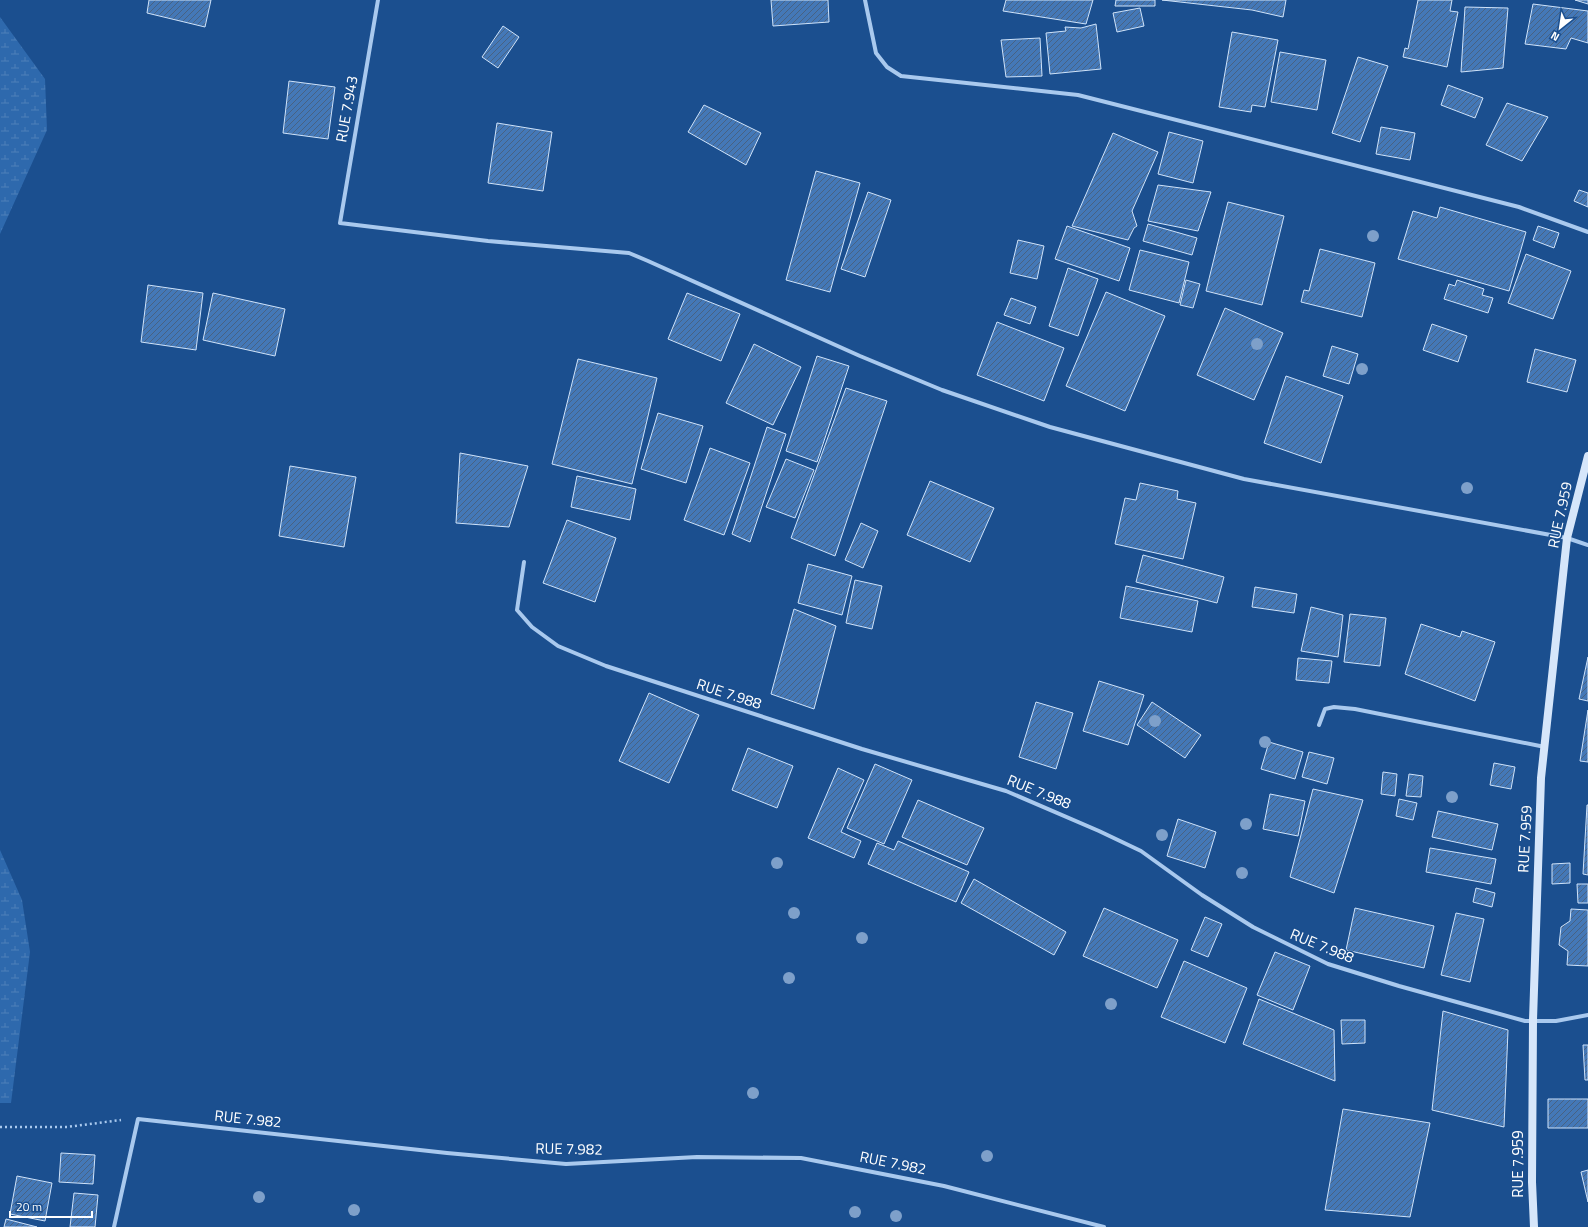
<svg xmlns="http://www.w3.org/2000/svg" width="1588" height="1227" font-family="'Titillium Web',sans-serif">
<defs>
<pattern id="wetland-marsh" width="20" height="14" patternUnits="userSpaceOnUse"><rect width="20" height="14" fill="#2e69ad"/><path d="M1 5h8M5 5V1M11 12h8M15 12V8" fill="none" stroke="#4d80b9"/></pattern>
<pattern id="building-hatch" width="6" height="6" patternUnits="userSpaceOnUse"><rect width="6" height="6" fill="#4478b7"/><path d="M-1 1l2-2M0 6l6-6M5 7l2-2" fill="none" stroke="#486282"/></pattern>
</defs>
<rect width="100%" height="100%" fill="#1b4f8f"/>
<path fill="url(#wetland-marsh)" d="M0 17 45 79 47 130 0 234Z
M0 850 22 900 30 952 11 1103H0Z"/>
<path fill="url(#building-hatch)" stroke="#cfe3fa" d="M149 0H211L205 27 147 13Z
M771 0H828L829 22 773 26Z
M1006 0H1093L1086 24 1003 11Z
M1116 0H1155V6H1115Z
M1162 0H1286L1283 17 1252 10Z
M1418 0H1452L1450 11 1458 12 1447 67 1403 57 1405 48 1408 49Z
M1575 0H1588V4Z
M1533 4 1588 11V43L1571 38 1566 49 1525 44Z
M1465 7 1508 8 1503 68 1461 72Z
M1140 8 1144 26 1117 32 1113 13Z
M1096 24 1101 69 1050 74 1046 33 1066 31 1065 27 1081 28Z
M503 26 519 37 498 68 482 57Z
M1232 32 1278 40 1265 107 1252 105 1251 112 1219 107Z
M1040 38 1042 76 1006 77 1001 40Z
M1280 52 1326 60 1317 110 1271 102Z
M1358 57 1388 66 1360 142 1332 133Z
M289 81 335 87 328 139 283 133Z
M1448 85 1483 98 1475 118 1441 105Z
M1507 103 1548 117 1522 161 1486 145Z
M704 105 761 133 746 165 688 132Z
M497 123 552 132 543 191 488 183Z
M1381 127 1415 133 1410 160 1376 154Z
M1169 132 1203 141 1193 183 1158 174Z
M1113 133 1158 152 1132 211 1137 226 1134 228 1128 240 1072 226Z
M816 171 860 183 830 292 786 280Z
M1158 185 1211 192 1198 231 1148 221Z
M1579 190 1588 193V207L1574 201Z
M868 192 891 200 865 277 841 269Z
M1228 202 1284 216 1262 305 1206 291Z
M1440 207 1526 232 1509 291 1398 259 1413 211 1437 218Z
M1148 224 1197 238 1192 255 1143 241Z
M1067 226 1130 248 1119 281 1055 259Z
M1538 226 1559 233 1554 248 1533 240Z
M1018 240 1044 246 1037 279 1010 273Z
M1320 249 1375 263 1362 317 1301 302 1304 290 1309 291Z
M1140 250 1189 262 1179 303 1129 290Z
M1526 254 1571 271 1553 319 1508 303Z
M1068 268 1098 279 1078 336 1049 326Z
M1186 280 1200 284 1193 308 1180 305Z
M1457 280 1484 289 1482 295 1493 298 1488 313 1444 299 1449 284 1455 286Z
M148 285 203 293 196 350 141 342Z
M1106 292 1165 316 1125 411 1066 386Z
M213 293 285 309 275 356 203 340Z
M687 293 740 314 721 361 668 339Z
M1011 298 1036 307 1030 324 1004 315Z
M1225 308 1283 333 1254 400 1197 375Z
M997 322 1064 348 1044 401 977 375Z
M1432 324 1467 336 1458 362 1423 350Z
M754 344 801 367 773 425 726 403Z
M1332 346 1358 354 1349 384 1323 376Z
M1535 349 1576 360 1567 392 1527 382Z
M817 356 849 366 817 462 786 451Z
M578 359 657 378 632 484 552 464Z
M1286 376 1343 396 1321 463 1264 443Z
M846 388 887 401 835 556 791 538Z
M658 413 703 426 686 483 641 469Z
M767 427 786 434 750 542 732 534Z
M710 448 750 463 724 535 684 520Z
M460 453 528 466 509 527 456 523Z
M786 459 814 470 795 518 766 507Z
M290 466 356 477 344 547 279 536Z
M577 476 636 489 630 520 571 507Z
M930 481 994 508 970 562 907 535Z
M1140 483 1178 491 1177 499 1196 503 1183 559 1115 544 1125 498 1136 500Z
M567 520 616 538 595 602 543 583Z
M861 523 878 531 863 568 845 560Z
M1143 555 1224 577 1217 603 1136 582Z
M808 564 852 576 842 615 798 603Z
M855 580 882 586 872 629 846 623Z
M1126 586 1198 601 1192 632 1120 618Z
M1255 587 1297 594 1294 613 1252 607Z
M1311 607 1343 615 1338 657 1301 651Z
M794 609 836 626 814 709 771 694Z
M1350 614 1386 618 1380 666 1344 662Z
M1421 624 1460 637 1462 631 1495 642 1475 701 1405 674Z
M1588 657V701L1579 699Z
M1298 658 1332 661 1329 683 1296 680Z
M1099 681 1144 695 1128 745 1083 731Z
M649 693 699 715 669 783 619 761Z
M1036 702 1073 713 1056 769 1019 757Z
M1152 702 1201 735 1185 758 1137 725Z
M1588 710V762L1580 761Z
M1269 742 1303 752 1295 779 1261 769Z
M748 748 793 766 777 808 732 790Z
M1309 752 1334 758 1327 784 1302 777Z
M1494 763 1515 767 1511 789 1490 785Z
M875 764 912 780 884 844 847 828Z
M838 768 864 780 841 832 861 841 854 858 808 838Z
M1383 772 1397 774 1395 796 1381 794Z
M1409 774 1423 776 1421 797 1406 796Z
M1313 789 1363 800 1334 893 1290 877Z
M1270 794 1305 801 1298 836 1263 829Z
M1399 799 1417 803 1413 820 1396 816Z
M918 800 984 828 967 865 902 837Z
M1587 805H1588V875L1583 874Z
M1438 811 1498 824 1492 850 1432 837Z
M1178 819 1216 832 1205 868 1167 856Z
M898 841 969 872 956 902 868 864 877 843 894 850Z
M1430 848 1496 859 1491 884 1426 872Z
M1570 863V883L1552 884V864Z
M974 879 1066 932 1054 955 961 903Z
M1577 884H1588V903H1578Z
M1476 888 1495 893 1492 907 1473 902Z
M1104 908 1178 940 1157 988 1083 956Z
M1355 908 1434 926 1424 968 1346 950Z
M1571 909 1588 910V966L1567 965 1568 951 1559 945 1561 927 1570 921Z
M1456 913 1484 919 1470 982 1441 975Z
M1205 917 1222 924 1208 957 1191 950Z
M1275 952 1310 966 1293 1010 1257 995Z
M1184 961 1247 988 1225 1043 1161 1017Z
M1259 999 1334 1030 1335 1081 1243 1044Z
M1443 1011 1508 1030 1504 1127 1432 1110Z
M1341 1020H1365V1043L1342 1044Z
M1583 1045H1588V1080H1585Z
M1548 1099H1588V1128H1548Z
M1343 1109 1430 1123 1410 1217 1325 1210Z
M61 1153 95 1155 93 1184 59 1182Z
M1588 1170V1202L1581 1172Z
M17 1176 52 1183 45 1221 10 1214Z
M74 1193 98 1195 95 1227H70Z
M6 1219 37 1227H4Z"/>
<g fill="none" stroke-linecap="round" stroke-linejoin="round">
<path stroke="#a9c9ee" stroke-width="2.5" stroke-dasharray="2 3" stroke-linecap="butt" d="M0 1127H67L121 1120"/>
<path stroke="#a9c9ee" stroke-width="4" d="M378 0 340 223 488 241 629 253 648 261 860 356 942 390 1050 427 1244 479 1567 538 1588 545
M865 0 876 53 887 67 901 76 1078 95 1519 207 1588 232
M524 562 517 610 532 627 558 646 606 666 862 749 1006 791 1099 831 1141 851 1202 895 1253 927 1328 964 1399 986 1525 1021H1556L1588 1015
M1319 725 1325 709 1334 707 1355 709 1545 747
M114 1227 138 1119 447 1153 566 1164 697 1157 801 1158 944 1186 1104 1227"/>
<path stroke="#d6e6fa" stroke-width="8" d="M1534 1227 1532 1182 1533 1020 1541 778 1567 538 1588 456"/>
</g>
<g fill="#7ea0ca">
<circle cx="1373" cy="236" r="6"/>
<circle cx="1257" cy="344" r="6"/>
<circle cx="1362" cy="369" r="6"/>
<circle cx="1467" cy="488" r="6"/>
<circle cx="1155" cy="721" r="6"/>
<circle cx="1265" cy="742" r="6"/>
<circle cx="1452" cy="797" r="6"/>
<circle cx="1246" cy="824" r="6"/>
<circle cx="1162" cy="835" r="6"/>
<circle cx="777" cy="863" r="6"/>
<circle cx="1242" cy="873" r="6"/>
<circle cx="794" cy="913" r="6"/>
<circle cx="862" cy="938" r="6"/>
<circle cx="789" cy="978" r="6"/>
<circle cx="1111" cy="1004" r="6"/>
<circle cx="753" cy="1093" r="6"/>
<circle cx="987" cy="1156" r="6"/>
<circle cx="259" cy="1197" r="6"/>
<circle cx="354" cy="1210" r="6"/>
<circle cx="855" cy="1212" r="6"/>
<circle cx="896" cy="1216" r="6"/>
</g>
<g text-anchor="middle" stroke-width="3" stroke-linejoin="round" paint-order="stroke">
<g font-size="15" fill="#fff" stroke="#1b4f8f">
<text transform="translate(347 109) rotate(-80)" y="5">RUE 7.943</text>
<text transform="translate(1560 515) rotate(-78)" y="5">RUE 7.959</text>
<text transform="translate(729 694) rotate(18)" y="5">RUE 7.988</text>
<text transform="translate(1039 792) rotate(22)" y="5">RUE 7.988</text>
<text transform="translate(1525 839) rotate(-87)" y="5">RUE 7.959</text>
<text transform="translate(1322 946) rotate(22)" y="5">RUE 7.988</text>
<text transform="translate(248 1119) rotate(6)" y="5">RUE 7.982</text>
<text transform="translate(569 1149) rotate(1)" y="5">RUE 7.982</text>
<text transform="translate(893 1163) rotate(11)" y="5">RUE 7.982</text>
<text transform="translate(1518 1164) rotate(-90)" y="5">RUE 7.959</text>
</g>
</g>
<g transform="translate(1560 28) rotate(210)" stroke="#1b4f8f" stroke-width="3" paint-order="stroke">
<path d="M0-3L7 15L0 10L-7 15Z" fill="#ffffff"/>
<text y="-6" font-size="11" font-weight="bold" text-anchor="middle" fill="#ffffff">N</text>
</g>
<path d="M10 1211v6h82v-6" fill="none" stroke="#ffffff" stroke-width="2"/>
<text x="16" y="1211" font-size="12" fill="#ffffff" stroke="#1b4f8f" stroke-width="3" paint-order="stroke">20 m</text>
</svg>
